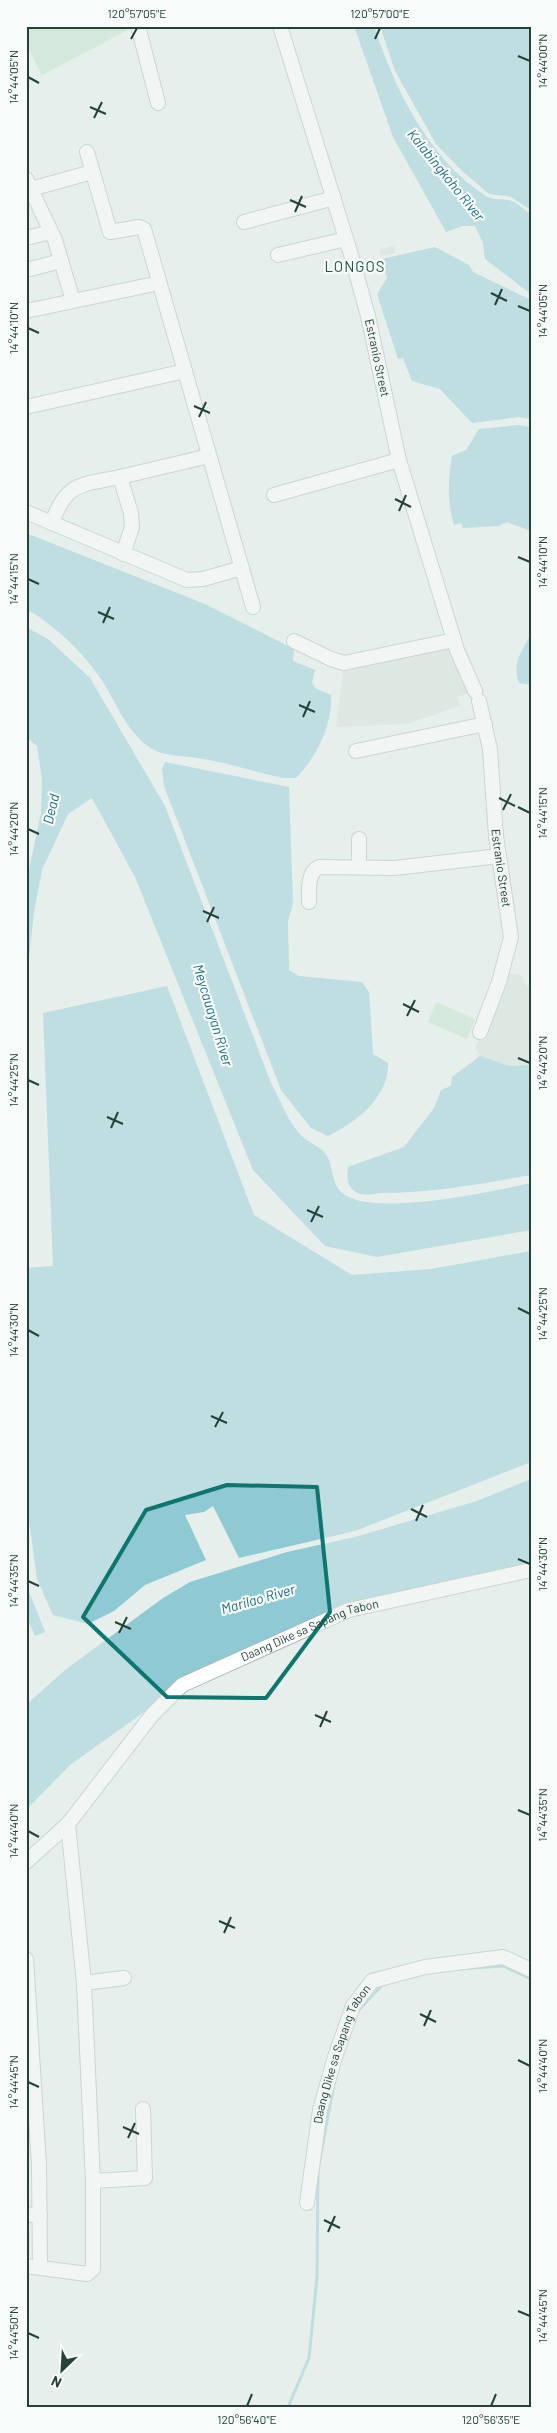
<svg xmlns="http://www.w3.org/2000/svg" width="557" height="2433" font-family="Barlow,sans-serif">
<rect width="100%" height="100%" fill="#e6efeb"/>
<path fill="#d4dfda" d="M394 246 395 253 381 256 379 250Z
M451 642 472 692 457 697 460 706 407 724 336 727 344 666Z
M508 973 521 975 526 985 531 988V1065L510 1066 480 1056 475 1047 493 1015Z"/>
<path fill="#bfe0c8" d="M26 26H129L130 29 42 75 26 44Z
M436 1002 475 1019 467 1039 428 1022Z"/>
<path fill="#8ec9d4" d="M354 26H374C395 89 428 159 486 196 493 201 504 198 512 201 518 204 525 210 531 214V294L485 259 483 243 475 226H462L446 232 393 137Z
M380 26H531V210L511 197 489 194 461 170 436 144 395 71Z
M435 247 469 265 473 272 531 300V419L519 417 472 423 440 389 412 381 403 358 398 359 377 294 387 278 382 259Z
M519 425 531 427V531L507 522 499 526 463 528 461 523 454 525C447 501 448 481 452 456L466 450 479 429Z
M26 533 205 604 294 649 293 661 315 670 312 683 315 688 331 695C333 724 316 758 296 778H283C254 772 226 762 197 758 181 755 163 757 149 747 125 730 115 699 99 676 81 650 53 624 26 609Z
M26 627 48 639 90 678 165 806 271 1083C281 1101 289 1125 304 1138 310 1143 318 1146 323 1151 334 1161 330 1181 341 1192 368 1219 494 1191 531 1183V1230L377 1257 325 1246 253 1170 135 877 92 798 68 814 42 870 34 912 26 984V883L41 813 42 779 37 746 26 737Z
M531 632V685L519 683C511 660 523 653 531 632Z
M165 762 289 787 293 904 288 921 289 970 299 976 362 982 369 992 373 1054 388 1063C389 1097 357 1122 328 1136L311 1128 281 1090 164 786 162 769Z
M167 986 254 1215 352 1275 431 1269 531 1251V1462L355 1531 239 1558 213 1506 204 1512 185 1515 206 1560 145 1585 114 1611 88 1624 53 1615 37 1579 26 1499V1268L53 1266 43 1013Z
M480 1056 510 1066 531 1065V1175C481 1184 432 1193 381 1193 374 1194 364 1196 358 1193 346 1187 347 1178 348 1167L404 1147 434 1108 441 1090 451 1086 452 1077Z
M531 1479V1571L310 1626 182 1685 70 1765 26 1810V1705L65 1670 163 1598 190 1582 287 1552 355 1537 477 1501Z
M26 1584 45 1632 35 1636 26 1615Z"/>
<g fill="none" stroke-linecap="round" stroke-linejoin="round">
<path stroke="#8ec9d4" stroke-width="3" d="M459 1969 503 1966 531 1979
M358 2011 384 1983
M319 2164 334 2084
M288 2407 309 2358 317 2277 318 2172"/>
<g stroke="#a8b8b2" stroke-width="16">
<g id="minor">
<path d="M138 26 158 103"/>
<path id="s1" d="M280 26 352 258 368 316 399 460 457 650 475 691"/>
<path d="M87 152 110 232 139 227 144 229 253 607"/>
<path d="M26 179 55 240 73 301"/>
<path d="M31 189 92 172"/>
<path d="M244 222 334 198"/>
<path d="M26 238 51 232"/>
<path d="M278 255 346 239"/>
<path d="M26 270 61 261"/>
<path d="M26 311 159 283"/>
<path d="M26 407 185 371"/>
<path d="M274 495 399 460"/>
<path d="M26 512 187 580 203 579 242 568"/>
<path d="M52 523C66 482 81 485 120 477"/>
<path d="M123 554 132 527 131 513 120 477 209 456"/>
<path d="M294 641 331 659 344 663 454 640"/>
<path id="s2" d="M479 701 490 749 496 836 511 937 499 982 480 1032"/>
<path d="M356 751 485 724"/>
<path d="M359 867V839"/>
<path d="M309 902C309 891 307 873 319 867L395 868 499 856"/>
<path id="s3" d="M26 1862 68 1824 152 1715 182 1685 349 1610 531 1570"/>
<path d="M26 1959 39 2165 40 2267"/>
<path d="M84 1983 124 1978"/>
<path d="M93 2181 145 2178 143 2109"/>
<path id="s4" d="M307 2203 320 2110 335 2057 353 2006 372 1981 425 1967 503 1957 531 1970"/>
<path d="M26 2214 40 2216"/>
<path d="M26 2266 87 2274 93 2269V2181L84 1983 68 1824"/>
</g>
</g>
<use href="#minor" stroke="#fff" stroke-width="14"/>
</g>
<path d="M0 0H557V2433H0ZM227 1485 317 1487 330 1612 266 1698 167 1697 83 1617 146 1510Z" fill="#e6efeb" fill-opacity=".55" fill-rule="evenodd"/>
<path fill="none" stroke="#0f766e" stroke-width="4" stroke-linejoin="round" d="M227 1485 317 1487 330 1612 266 1698 167 1697 83 1617 146 1510Z"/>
<path fill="none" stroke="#24423a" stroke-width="2" d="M131 39 137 28M375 39 380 28M518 56 530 61M28 77 39 83M90 107 106 114M94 118 102 102M290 200 306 207M295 212 302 196M491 293 507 301M495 305 502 289M518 306 530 311M28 328 39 333M194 406 210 413M199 417 206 402M395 499 411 507M399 511 406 495M518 557 530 562M28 579 39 584M98 612 114 619M103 623 110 607M299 705 315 712M303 717 310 701M499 798 515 806M518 807 530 813M503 810 511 794M28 829 39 834M203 911 219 918M207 922 214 907M403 1004 419 1012M407 1016 415 1000M518 1058 530 1063M28 1080 39 1085M107 1117 123 1124M111 1128 118 1112M307 1210 323 1217M311 1222 319 1206M518 1308 530 1314M28 1330 39 1336M211 1416 227 1423M215 1427 223 1412M411 1509 427 1517M416 1521 423 1505M518 1559 530 1564M28 1581 39 1586M115 1622 131 1629M119 1633 127 1617M315 1715 331 1722M320 1727 327 1711M518 1810 530 1815M28 1831 39 1837M219 1921 235 1928M224 1933 231 1917M420 2014 436 2022M424 2026 431 2010M518 2060 530 2066M28 2082 39 2087M123 2127 139 2134M128 2138 135 2123M324 2220 340 2228M328 2232 335 2216M518 2311 530 2316M28 2333 39 2338M247 2406 252 2394M491 2406 496 2394"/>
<g text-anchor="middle" stroke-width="4.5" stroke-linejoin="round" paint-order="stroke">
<g font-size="12" fill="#24423a" stroke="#f7fbf9">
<text dy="4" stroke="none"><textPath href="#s1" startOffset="346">Estranio Street</textPath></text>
<text dy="4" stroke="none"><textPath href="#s2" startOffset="169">Estranio Street</textPath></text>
<text dy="4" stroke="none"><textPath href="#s3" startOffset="376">Daang Dike sa Sapang Tabon</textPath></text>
<text dy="4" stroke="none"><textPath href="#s4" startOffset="154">Daang Dike sa Sapang Tabon</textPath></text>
</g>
<g font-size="14" font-style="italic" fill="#1c6f80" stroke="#f7fbf9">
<text transform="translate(446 175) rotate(51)" y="5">Kalabingkoho River</text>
<text transform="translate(51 809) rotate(-77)" y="5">Dead</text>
<text transform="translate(213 1015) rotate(73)" y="5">Meycauayan River</text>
<text transform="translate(258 1599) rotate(-16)" y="5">Marilao River</text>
</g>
<g font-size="15" letter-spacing="1" fill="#1f5548" stroke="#f7fbf9">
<text x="355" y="272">LONGOS</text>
</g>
</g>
<rect width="557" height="2433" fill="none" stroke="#f7fbf9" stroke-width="55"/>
<g transform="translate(62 2370) rotate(205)" stroke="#f7fbf9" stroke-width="4" paint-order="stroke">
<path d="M0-4L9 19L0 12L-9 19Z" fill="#24423a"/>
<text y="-8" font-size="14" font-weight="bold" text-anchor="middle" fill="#24423a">N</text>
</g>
<rect x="28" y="28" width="502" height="2378" fill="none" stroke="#24423a" stroke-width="2"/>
<g font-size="12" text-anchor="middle" fill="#24423a">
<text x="137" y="18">120°57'05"E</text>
<text x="380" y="18">120°57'00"E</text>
<text transform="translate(543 61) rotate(-90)" y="4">14°44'00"N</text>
<text transform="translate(14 77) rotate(-90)" y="4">14°44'05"N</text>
<text transform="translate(543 311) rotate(-90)" y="4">14°44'05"N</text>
<text transform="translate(14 328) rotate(-90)" y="4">14°44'10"N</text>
<text transform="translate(543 562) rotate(-90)" y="4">14°44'10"N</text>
<text transform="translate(14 579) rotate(-90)" y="4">14°44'15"N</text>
<text transform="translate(543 813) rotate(-90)" y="4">14°44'15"N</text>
<text transform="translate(14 829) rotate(-90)" y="4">14°44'20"N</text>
<text transform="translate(543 1063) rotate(-90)" y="4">14°44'20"N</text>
<text transform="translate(14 1080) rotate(-90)" y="4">14°44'25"N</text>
<text transform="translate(543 1314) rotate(-90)" y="4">14°44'25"N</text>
<text transform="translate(14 1330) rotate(-90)" y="4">14°44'30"N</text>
<text transform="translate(543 1564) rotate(-90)" y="4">14°44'30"N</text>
<text transform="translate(14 1581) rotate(-90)" y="4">14°44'35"N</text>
<text transform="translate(543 1815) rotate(-90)" y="4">14°44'35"N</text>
<text transform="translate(14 1831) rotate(-90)" y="4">14°44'40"N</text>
<text transform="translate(543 2066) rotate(-90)" y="4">14°44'40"N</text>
<text transform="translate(14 2082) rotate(-90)" y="4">14°44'45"N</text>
<text transform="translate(543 2316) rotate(-90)" y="4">14°44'45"N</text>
<text transform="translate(14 2333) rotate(-90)" y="4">14°44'50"N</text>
<text x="247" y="2424">120°56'40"E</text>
<text x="491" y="2424">120°56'35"E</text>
</g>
</svg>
